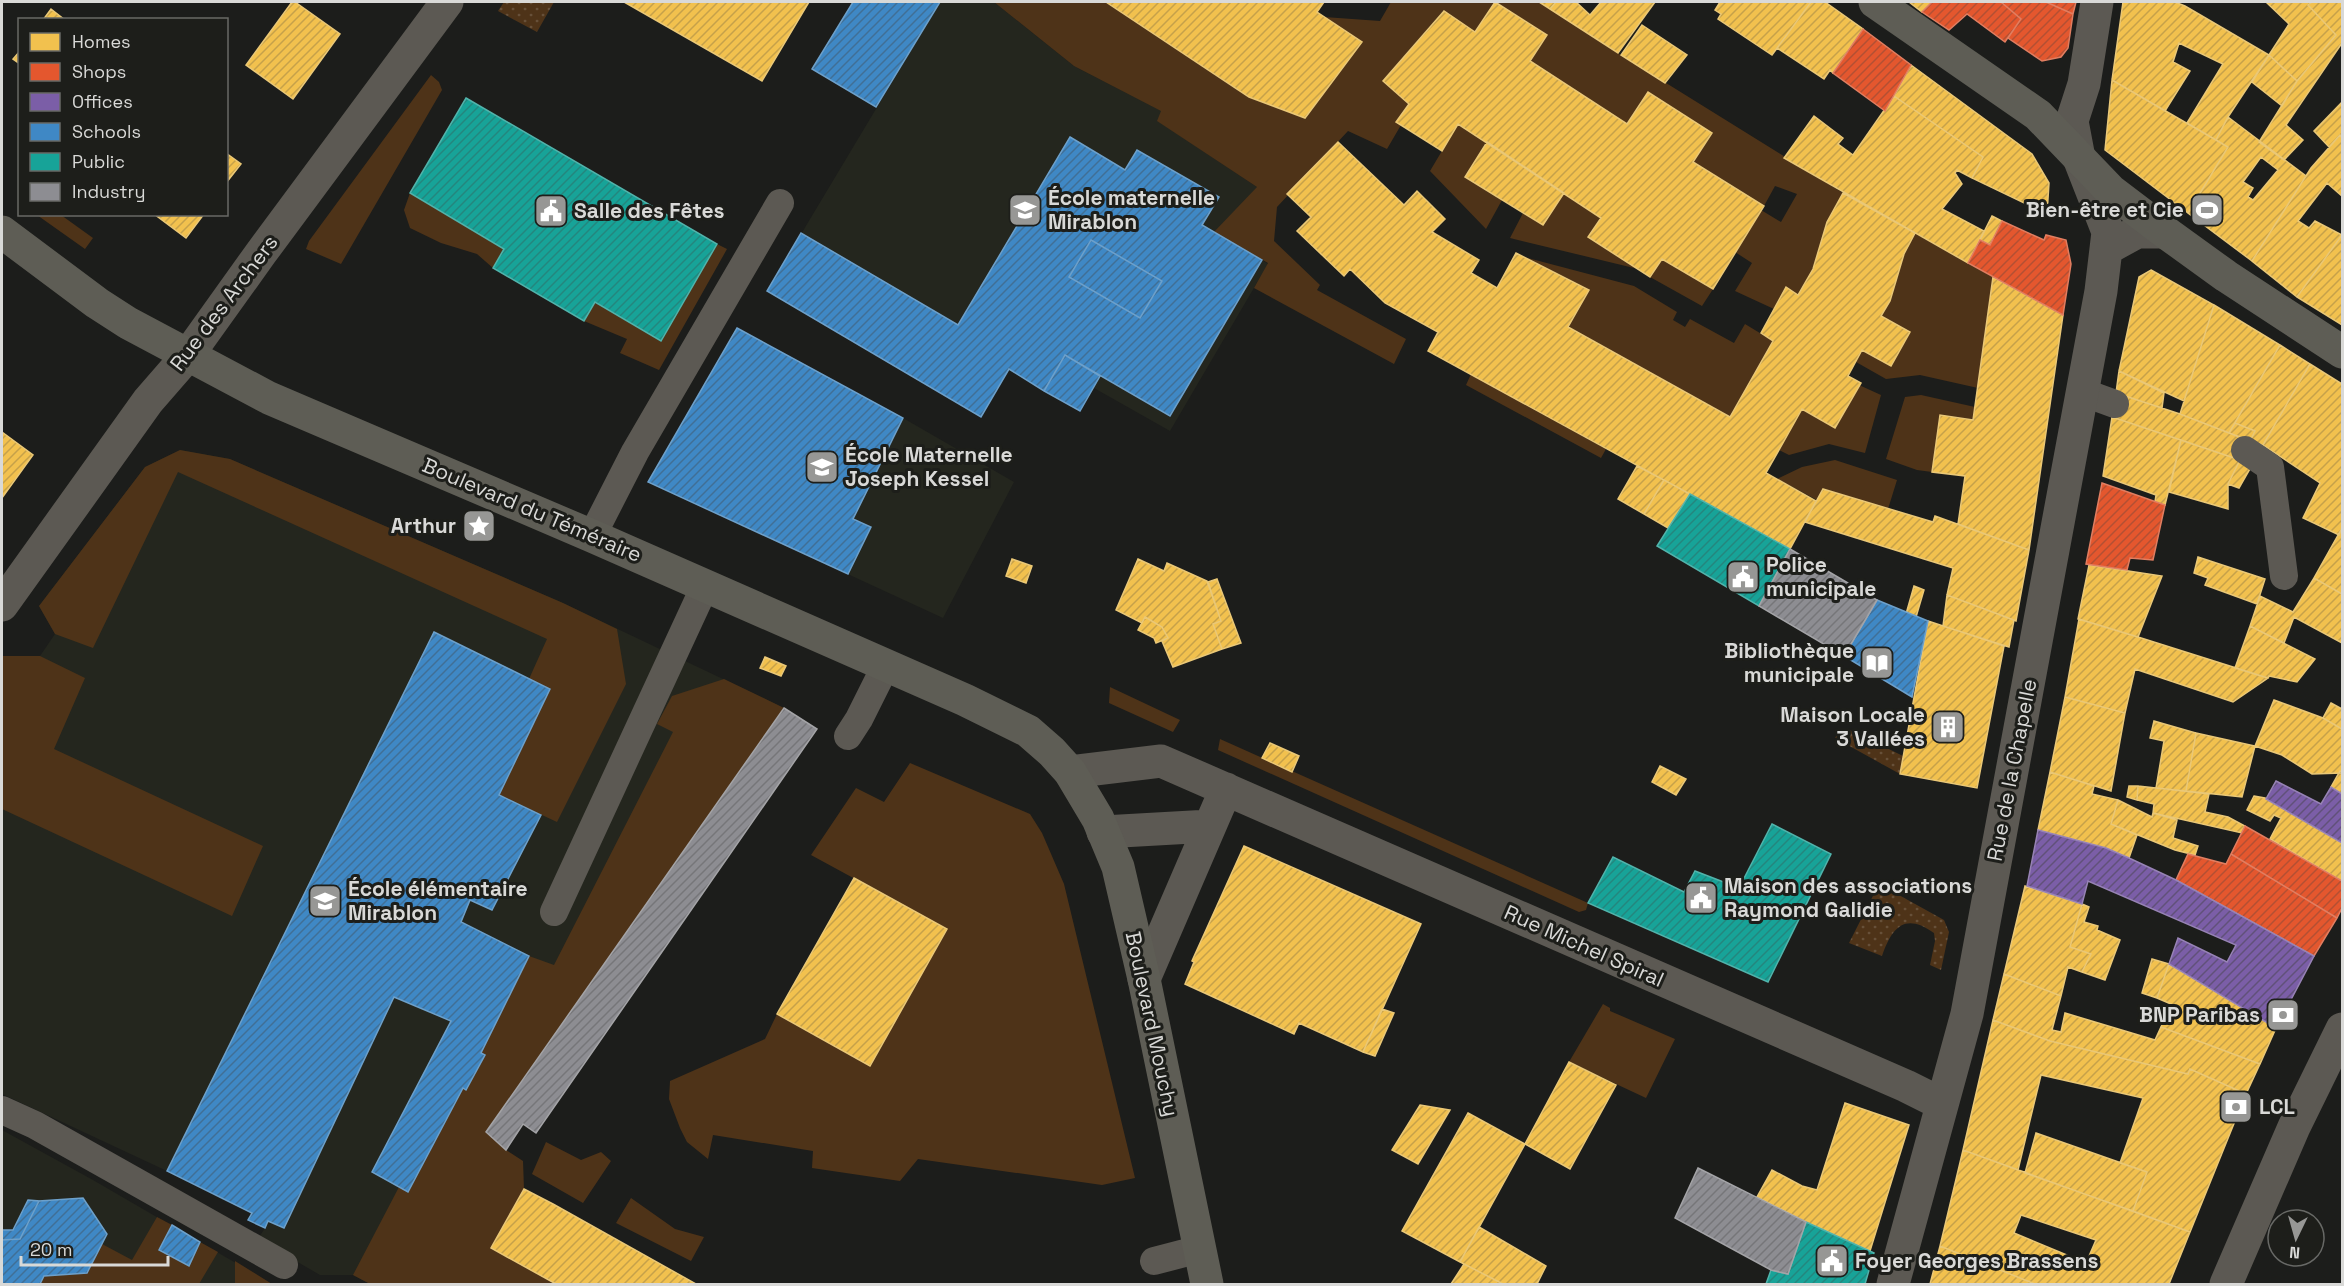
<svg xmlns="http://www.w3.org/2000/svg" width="2344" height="1286" font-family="'Space Grotesk',sans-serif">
<defs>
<pattern id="garden-dots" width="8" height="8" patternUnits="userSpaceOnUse" patternTransform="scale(1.5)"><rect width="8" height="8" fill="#4e3318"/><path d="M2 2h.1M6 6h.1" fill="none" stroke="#675039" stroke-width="1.8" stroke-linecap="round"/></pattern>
<pattern id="homes-hatch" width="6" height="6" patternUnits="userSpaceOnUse" patternTransform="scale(1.5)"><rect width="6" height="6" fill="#f2c14e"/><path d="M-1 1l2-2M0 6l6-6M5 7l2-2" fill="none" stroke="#c6a14a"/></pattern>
<pattern id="shops-hatch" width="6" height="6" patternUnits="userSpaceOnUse" patternTransform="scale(1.5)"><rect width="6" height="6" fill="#e4572e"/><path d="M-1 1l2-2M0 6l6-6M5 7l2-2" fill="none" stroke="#b35033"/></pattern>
<pattern id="offices-hatch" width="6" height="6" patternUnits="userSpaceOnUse" patternTransform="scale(1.5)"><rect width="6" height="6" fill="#7b5ea7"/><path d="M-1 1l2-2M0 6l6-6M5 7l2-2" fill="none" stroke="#615179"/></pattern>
<pattern id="schools-hatch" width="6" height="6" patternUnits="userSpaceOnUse" patternTransform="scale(1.5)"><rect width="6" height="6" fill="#3f88c5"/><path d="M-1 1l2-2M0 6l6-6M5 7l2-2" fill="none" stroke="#406f96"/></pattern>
<pattern id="public-hatch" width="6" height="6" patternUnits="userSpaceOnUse" patternTransform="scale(1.5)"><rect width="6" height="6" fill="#17a398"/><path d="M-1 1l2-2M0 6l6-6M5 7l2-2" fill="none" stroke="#24867e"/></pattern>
<pattern id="industry-hatch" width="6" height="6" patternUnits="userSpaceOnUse" patternTransform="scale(1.5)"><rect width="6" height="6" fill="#8d8d92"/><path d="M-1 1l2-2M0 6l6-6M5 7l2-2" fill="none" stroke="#767679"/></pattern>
</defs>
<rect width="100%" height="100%" fill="#1c1d1b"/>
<path fill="#24261e" d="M940 2H994L1074 66 1162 111 1158 121 1257 187 1262 260 1268 264 1170 431 1094 388 1080 411 1009 370 981 417 767 291Z
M737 328 903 418 1014 482 943 618 648 482Z
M180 450 230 459 563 603 784 708 370 1284 353 1275H320L258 1239 265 1228 248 1220 251 1212 167 1171 2 1094V656H40L55 634 39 606 145 467Z
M2 1130 93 1180 272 1284H2Z"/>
<path fill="#4e3318" d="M994 2H1106L1249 97 1305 118 1361 42 1324 17 1380 21 1391 2H1539L1621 55 1843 193 1827 222 1813 270 1798 295 1786 288 1774 309 1735 291 1752 263 1735 252 1761 210 1781 222 1797 194 1775 186 1764 206 1693 162 1712 133 1648 93 1627 124 1530 61 1547 35 1496 2 1475 32 1443 11 1383 81 1409 104 1396 122 1401 125 1387 149 1348 131 1277 207 1274 241 1320 285 1317 290 1406 339 1394 364 1254 288 1268 263 1214 232 1257 187 1157 121 1161 111 1074 66Z
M431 75 439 82 442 90 341 264 306 249 309 241Z
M1458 124 1487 142 1465 177 1502 200 1486 229 1430 171Z
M410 193 504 249 493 268 477 254 441 243 410 228 404 210Z
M1564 193 1601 218 1638 269 1510 238 1523 213 1543 225Z
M37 215H61L93 238 85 249Z
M1915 233 1993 277 1978 388 1920 375 1886 379 1856 362 1890 301 1904 254Z
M717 244 727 249 659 370 620 353 627 339 584 321 595 302 661 340Z
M1524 257 1634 286 1677 312 1673 320 1685 327 1690 319 1734 343 1745 324 1773 341 1730 417 1568 327 1589 290Z
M1662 259 1713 289 1702 306 1650 277Z
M1471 374 1606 449 1601 458 1466 385Z
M1859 385 1881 395 1865 453 1829 444 1789 455 1779 450 1802 409 1835 428Z
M1921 395 1975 407 1973 420 1940 416 1932 472 1917 470 1886 459 1905 397Z
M180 450 230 459 563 603 617 629 626 684 557 822 499 795 550 689 529 679 547 639 178 472 93 648 55 634 39 606 145 467Z
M1835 460 1897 480 1888 509 1823 489 1817 500 1777 479 1802 467Z
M2 656H40L85 678 54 749 263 846 232 916 2 809Z
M724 679 784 708 486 1132 506 1150 523 1161 524 1189 491 1248 556 1284H370L353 1275 399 1187 408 1191 463 1088 466 1090 484 1055 481 1053 529 956 554 965 673 732 657 724 672 696Z
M1110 687 1180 720 1173 732 1109 703Z
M1220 739 1588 903 1586 910 1579 912 1218 750Z
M910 763 1030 814 1042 833 1064 884 1135 1178 1102 1185 918 1159 900 1181 812 1168 813 1151 713 1135 708 1159 687 1142 680 1128 669 1099 670 1081 765 1039 777 1014 870 1066 947 929 811 855 856 788 884 802Z
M1603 1004 1610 1008V1011L1675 1039 1646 1098 1569 1062Z
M546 1142 581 1160 601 1152 611 1161 583 1203 532 1174Z
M631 1198 675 1229 704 1237 691 1261 616 1223Z
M157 1217 172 1225 159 1250 188 1265 200 1242 218 1252 199 1284H40L44 1276 87 1273 102 1244 132 1260Z
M235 1261 272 1284H235Z"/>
<path fill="url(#garden-dots)" d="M504 2H554L537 32 498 11Z
M1841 728 1848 729 1903 756 1900 774 1835 738Z
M1879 884 1944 920 1949 932 1941 970 1930 965 1935 941 1934 933C1905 912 1892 927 1882 956L1849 943Z"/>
<path fill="url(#homes-hatch)" stroke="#eac877" stroke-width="1.5" fill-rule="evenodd" d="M292 2H295L340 34 293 99 246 65Z
M624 2H809L762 81Z
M1106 2H1324L1317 12 1362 42 1305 118 1249 97Z
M1495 2 1547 35 1530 61 1627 124 1648 92 1712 133 1693 162 1764 206 1713 289 1662 259 1650 277 1588 237 1601 218 1458 124 1442 151 1396 122 1409 104 1383 81 1444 11 1475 32Z
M1539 2H1556L1550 9Z
M1556 2H1576L1590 15 1601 2H1655L1618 53 1550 9Z
M1720 2H1811L1772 55 1718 19 1721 14 1715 10Z
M1811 2H1825L1863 29 1833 73 1830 70 1824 79 1777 48Z
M1909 2H1932L1922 12Z
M2123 2H2175L2185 6 2269 55 2228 117 2216 140 2187 123 2223 64 2179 43 2173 62 2190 71 2165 111 2112 80Z
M2266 2H2312L2308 5 2336 35 2297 81 2269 55 2289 24Z
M2312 2H2342V43L2286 125 2303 140 2284 160 2259 142 2297 81 2336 35 2308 5Z
M51 9 65 20H43Z
M1642 25 1687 55 1665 83 1621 55Z
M20 51V64L13 59Z
M2269 55 2297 81 2282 106 2252 82Z
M1911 65 2032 154 2049 183 2047 214 1972 178 1983 157 1894 96Z
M2112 80 2228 147 2188 213 2105 150Z
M1894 96 1983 157 1972 178 1957 170 1955 173 1962 184 1942 209 1984 231 1968 263 1784 158 1814 116 1843 138 1838 144 1853 155Z
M2342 102V138L2340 135 2329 147 2314 131Z
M2228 117 2306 176 2252 261 2188 213 2228 147 2216 140ZM2261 157 2278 170 2253 200 2248 197 2253 188 2243 182Z
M2340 135 2342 138V196L2327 183 2298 221 2309 228 2315 221 2342 235 2297 297 2252 261 2311 168Z
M1338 142 1404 205 1417 191 1445 219 1432 232 1479 260 1471 273 1497 288 1516 253 1589 290 1568 327 1730 417 1773 341 1761 333 1786 287 1798 295 1813 269 1827 222 1843 193 1915 233 1904 254 1890 301 1881 316 1910 332 1891 366 1862 350 1848 376 1861 383 1835 428 1802 409 1766 473 1816 501 1790 549 1428 351 1438 332 1385 303 1350 269 1344 276 1297 231 1311 217 1287 194Z
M1487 142 1564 193 1543 225 1465 177Z
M226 153 241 164 226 183Z
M154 214H204L186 238Z
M1992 216 2002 221 1990 245 1980 240Z
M2342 235V325L2297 297Z
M2151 270 2214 305 2184 401 2119 371 2139 277Z
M1993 277 2063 315 2029 550 1958 524 1965 476 1932 472 1940 415 1973 420Z
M2214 305 2280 345 2229 433 2180 414Z
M2280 345 2310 364 2263 445 2250 441 2255 431 2235 423Z
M2310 364 2342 384V528L2339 535 2303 518 2320 483 2263 445Z
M2119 371 2164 393 2162 408 2116 393Z
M2116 393 2180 414 2250 441 2240 460 2112 417Z
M2112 417 2181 440 2165 505 2155 502 2156 495 2103 476Z
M2235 423 2255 431 2250 441 2229 433Z
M2 432 33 455 2 498Z
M2181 440 2240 460 2228 484V509L2169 492Z
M2240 460 2251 467 2239 488 2228 484Z
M1637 466 1664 480 1644 514 1618 499Z
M1664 480 1690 494 1668 528 1644 514Z
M1823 489 1933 522 1935 516 2029 550 2016 621 1947 595 1953 568 1805 522Z
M2342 528V594L2314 578Z
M2198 557 2265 579 2257 604 2205 585 2208 578 2194 573Z
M1012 559 1032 566 1026 583 1006 576Z
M1138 559 1164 571 1167 563 1207 581 1221 621 1213 624 1222 649 1173 667 1162 641 1168 638 1162 627 1145 617 1142 623 1116 610Z
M2089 565 2162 576 2138 637 2078 619Z
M2314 578 2342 594V643L2294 617 2284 643 2250 626 2260 596 2293 612Z
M1217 579 1241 643 1222 649 1213 624 1221 621 1208 582Z
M1914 586 1924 590 1916 617 1906 614Z
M1947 595 2014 620 2009 647 1943 626Z
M1145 617 1162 627 1168 638 1156 643 1154 638 1138 630Z
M2079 619 2138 637 2268 678 2233 702 2135 669 2125 713 2065 697Z
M1928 621 2004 646 1977 788 1900 774Z
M2250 626 2315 659 2297 682 2269 676 2268 678 2235 668Z
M765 657 786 666 781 676 760 668Z
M2065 697 2125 713 2111 791 2050 772Z
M2274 700 2323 718 2342 729V773L2312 774 2282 755 2255 746Z
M2331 703 2342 709V729L2323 718Z
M2154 721 2196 733 2186 791 2156 788 2164 741 2150 738Z
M2196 733 2255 746 2242 797 2186 791Z
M1270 743 1299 756 1292 772 1262 758Z
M1660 766 1686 779 1676 795 1652 782Z
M2340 771 2342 773V794L2331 787Z
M2050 772 2094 786 2092 794 2118 800 2111 824 2137 835 2129 858 2106 848 2038 830Z
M2129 786H2138L2137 800 2127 797Z
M2138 786 2209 794 2205 812 2228 817 2245 826 2242 833 2153 813 2154 804 2137 800Z
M2254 796 2265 798 2342 843V881L2270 839 2281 818 2274 815 2270 821 2247 810Z
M2118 800 2152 817 2153 813 2177 820 2173 838 2198 846 2195 855 2175 850 2111 824Z
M1244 846 1421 924 1363 1052 1299 1023 1294 1034 1185 984 1194 962 1192 961Z
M854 878 947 929 870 1066 777 1014Z
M2025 886 2082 904 2070 947 2091 954 2082 972 2068 967 2061 996 2004 974Z
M2082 904 2089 907 2084 922 2098 926 2097 930 2120 940 2105 980 2082 972 2091 954 2070 947Z
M2152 959 2169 964 2157 998 2142 993Z
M2169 964 2276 1028 2260 1064 2161 1027 2171 1004 2157 998Z
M2004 974 2061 996 2052 1030 2061 1032 2065 1013 2155 1040 2161 1027 2260 1064 2246 1094 2190 1069 2188 1074 2050 1041 1993 1020Z
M1382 1009 1394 1013 1375 1056 1363 1052Z
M1993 1020 2050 1041 2188 1074 2190 1069 2246 1094 2190 1232 2133 1211 2147 1172 2120 1163 2143 1098 2041 1075 2018 1170 1963 1150Z
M1569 1062 1616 1085 1570 1169 1525 1144Z
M1845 1103 1909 1125 1870 1251 1806 1222 1757 1197 1772 1170 1802 1186 1817 1190Z
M1420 1105 1450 1110 1418 1164 1392 1150Z
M1468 1113 1525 1144 1460 1262 1402 1231Z
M2036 1133 2147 1172 2133 1211 2025 1173Z
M1963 1150 2190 1232 2169 1284H2035L1940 1246ZM2021 1215 2096 1240 2086 1263 2014 1233Z
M524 1189 553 1204 696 1284H556L491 1248Z
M1479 1227 1546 1266 1537 1284H1503L1460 1262Z
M1940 1246 2035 1284H1930Z
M1464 1264 1503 1284H1451Z"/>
<path fill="url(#shops-hatch)" stroke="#e17e61" stroke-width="1.5" d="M1932 2H2001L2021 19 2005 42 1967 14 1949 30 1922 12Z
M2001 2H2046L2073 14 2068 48 2061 57 2042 61 2008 38 2021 19Z
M2046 2H2076L2073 14Z
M1863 29 1911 65 1885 111 1833 73Z
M2002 221 2044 240 2046 235 2066 240 2071 264 2063 315 1968 263 1980 240 1990 245Z
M2102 483 2165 505 2153 560 2130 558 2127 570 2086 564Z
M2245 826 2342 881V908L2337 918 2231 854Z
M2188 854 2226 864 2231 854 2337 918 2314 956 2176 880Z"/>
<path fill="url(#offices-hatch)" stroke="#9783b5" stroke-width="1.5" d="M2276 781 2321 804 2331 787 2342 794V843L2266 799Z
M2038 830 2106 848 2129 858 2176 880 2314 956 2276 1028 2169 964 2178 938 2227 962 2236 945 2088 881 2082 904 2027 886Z"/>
<path fill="url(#schools-hatch)" stroke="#6da0ca" stroke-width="1.5" fill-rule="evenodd" d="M853 2H940L876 107 812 69Z
M1070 137 1125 170 1137 150 1219 197 1202 225 1262 260 1170 416 1065 355 1044 391 1009 369 981 417 767 291 801 233 958 325ZM1091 240 1162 281 1140 318 1069 277Z
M1091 240 1162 281 1140 318 1069 277Z
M737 328 903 418 853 519 871 527 848 574 648 482Z
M1065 355 1100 376 1080 411 1044 391Z
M1877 600 1928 621 1912 697 1844 656Z
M434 632 550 689 499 795 541 815 492 910 470 900 461 922 529 956 481 1053 485 1055 466 1090 463 1088 408 1192 372 1172 451 1021 394 997 284 1228 268 1221 265 1228 248 1220 252 1213 167 1171Z
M83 1198 107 1234 87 1273 44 1276 40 1284H2V1240L20 1239 39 1201Z
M28 1200 39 1201 20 1239 2 1240V1230H13Z
M172 1225 200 1242 189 1266 159 1250Z"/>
<path fill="url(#public-hatch)" stroke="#51b3ab" stroke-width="1.5" d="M466 98 717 244 661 341 595 302 584 321 493 268 504 249 410 193Z
M1690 494 1790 549 1759 606 1657 546Z
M1772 824 1831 854 1768 982 1588 903 1613 857 1684 892 1695 871 1739 888Z
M1806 1222 1874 1253 1865 1284H1766L1771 1270 1788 1274Z"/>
<path fill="url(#industry-hatch)" stroke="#a4a4a7" stroke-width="1.5" d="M1790 549 1877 600 1844 656 1759 606Z
M784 708 817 729 536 1133 523 1124 506 1150 486 1132Z
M1698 1168 1806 1222 1788 1274 1771 1270 1675 1218Z"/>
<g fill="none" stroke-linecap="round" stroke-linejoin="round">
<path stroke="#5c5953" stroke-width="28" d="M2082 392 2115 404
M2245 450 2270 467 2284 576
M592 536 635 452 780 203
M848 736 859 719 886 665
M554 912 705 586
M2 1110 35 1125 284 1265
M1154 1261 1200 1249"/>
<path stroke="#5c5953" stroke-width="33" d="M2106 249 2137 232H2165
M2 605 148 401 188 355 261 253 447 2
M1070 772 1161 761 1906 1086 1942 1104
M1103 832 1210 826
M1144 979 1226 789
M1893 1284 1967 1014 2101 291 2108 232 2079 158 2072 121 2084 84 2097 2
M2226 1284 2294 1127 2342 1029"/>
<path stroke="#5e5d55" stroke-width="33" d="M1875 2 2038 115 2111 191 2165 232 2226 276 2342 352
M2 232 97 303 128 323 269 398 592 536 965 700 1028 731 1052 752 1070 772 1098 819 1118 867 1144 979 1207 1284"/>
</g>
<defs>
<g id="school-square" transform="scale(1.725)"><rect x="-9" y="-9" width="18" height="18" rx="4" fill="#979795" stroke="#1d1e1a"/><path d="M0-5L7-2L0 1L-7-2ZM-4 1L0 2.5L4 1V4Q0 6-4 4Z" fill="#fff"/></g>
<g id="stadium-square" transform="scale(1.725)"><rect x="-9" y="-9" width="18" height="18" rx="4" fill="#979795" stroke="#1d1e1a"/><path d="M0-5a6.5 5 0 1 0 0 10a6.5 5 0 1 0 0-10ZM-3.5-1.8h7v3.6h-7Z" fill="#fff"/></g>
<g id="civic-square" transform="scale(1.725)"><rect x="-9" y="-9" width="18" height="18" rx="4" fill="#979795" stroke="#1d1e1a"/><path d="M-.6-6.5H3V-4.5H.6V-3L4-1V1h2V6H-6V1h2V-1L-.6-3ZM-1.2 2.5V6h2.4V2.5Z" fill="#fff"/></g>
<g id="sight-square" transform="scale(1.725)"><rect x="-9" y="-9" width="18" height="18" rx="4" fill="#979795" stroke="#1d1e1a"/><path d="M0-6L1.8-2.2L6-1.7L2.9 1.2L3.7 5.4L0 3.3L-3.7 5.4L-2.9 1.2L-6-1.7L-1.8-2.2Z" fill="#fff"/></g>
<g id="library-square" transform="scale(1.725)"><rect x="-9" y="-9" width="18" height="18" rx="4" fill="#979795" stroke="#1d1e1a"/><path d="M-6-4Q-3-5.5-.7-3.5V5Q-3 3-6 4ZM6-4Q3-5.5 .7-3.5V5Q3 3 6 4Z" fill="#fff"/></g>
<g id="building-square" transform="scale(1.725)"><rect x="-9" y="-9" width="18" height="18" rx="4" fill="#979795" stroke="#1d1e1a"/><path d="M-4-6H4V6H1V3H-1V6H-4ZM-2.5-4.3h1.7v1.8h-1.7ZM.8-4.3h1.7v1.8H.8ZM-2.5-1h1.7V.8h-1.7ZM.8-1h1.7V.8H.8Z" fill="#fff"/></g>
<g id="bank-square" transform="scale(1.725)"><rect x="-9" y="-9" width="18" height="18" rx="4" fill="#979795" stroke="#1d1e1a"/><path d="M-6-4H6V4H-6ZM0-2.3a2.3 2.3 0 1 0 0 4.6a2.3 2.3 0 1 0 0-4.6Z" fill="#fff"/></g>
</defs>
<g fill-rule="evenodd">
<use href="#school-square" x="1025" y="210"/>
<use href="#stadium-square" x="2207" y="210"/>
<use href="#civic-square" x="551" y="211"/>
<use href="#school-square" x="822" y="467"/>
<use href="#sight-square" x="479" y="526"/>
<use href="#civic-square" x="1743" y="577"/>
<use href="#library-square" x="1877" y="663"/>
<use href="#building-square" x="1948" y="727"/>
<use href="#civic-square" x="1701" y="898"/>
<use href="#school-square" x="325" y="901"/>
<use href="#bank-square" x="2283" y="1015"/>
<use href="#bank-square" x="2236" y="1107"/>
<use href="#civic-square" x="1832" y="1261"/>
</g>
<g text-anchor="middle" stroke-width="6" stroke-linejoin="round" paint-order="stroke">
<g font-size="21" font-weight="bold" fill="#d9d9d7" stroke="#1d1e1a" text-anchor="start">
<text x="1048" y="205">École maternelle<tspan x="1048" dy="24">Mirablon</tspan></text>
<text x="2184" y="217" text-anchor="end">Bien-être et Cie</text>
<text x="574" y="218">Salle des Fêtes</text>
<text x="845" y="462">École Maternelle<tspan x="845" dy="24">Joseph Kessel</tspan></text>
<text x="456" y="533" text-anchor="end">Arthur</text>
<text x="1766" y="572">Police<tspan x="1766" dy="24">municipale</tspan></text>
<text x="1854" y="658" text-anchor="end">Bibliothèque<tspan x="1854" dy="24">municipale</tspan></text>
<text x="1925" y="722" text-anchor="end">Maison Locale<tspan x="1925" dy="24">3 Vallées</tspan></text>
<text x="1724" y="893">Maison des associations<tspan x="1724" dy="24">Raymond Galidie</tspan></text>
<text x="348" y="896">École élémentaire<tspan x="348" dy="24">Mirablon</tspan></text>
<text x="2260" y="1022" text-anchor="end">BNP Paribas</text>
<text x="2259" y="1114">LCL</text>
<text x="1855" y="1268">Foyer Georges Brassens</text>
</g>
<g font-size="21" fill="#d9d9d7" stroke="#1d1e1a">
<text transform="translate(224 303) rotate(-53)" y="7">Rue des Archers</text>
<text transform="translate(532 510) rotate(23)" y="7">Boulevard du Téméraire</text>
<text transform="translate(2012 770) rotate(-79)" y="7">Rue de la Chapelle</text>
<text transform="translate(1584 946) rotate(24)" y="7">Rue Michel Spiral</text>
<text transform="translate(1152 1024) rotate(78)" y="7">Boulevard Mouchy</text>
</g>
</g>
<rect width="2344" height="1286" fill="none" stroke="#d9d9d7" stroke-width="6"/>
<rect x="18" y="18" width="210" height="198" fill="#1d1e1a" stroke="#686966" stroke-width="1.5"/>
<rect x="30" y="33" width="30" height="18" fill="#f2c14e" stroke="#686966" stroke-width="1.5"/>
<text x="72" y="48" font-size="18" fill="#d9d9d7">Homes</text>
<rect x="30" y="63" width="30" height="18" fill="#e4572e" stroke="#686966" stroke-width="1.5"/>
<text x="72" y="78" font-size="18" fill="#d9d9d7">Shops</text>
<rect x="30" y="93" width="30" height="18" fill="#7b5ea7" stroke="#686966" stroke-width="1.5"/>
<text x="72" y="108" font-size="18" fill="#d9d9d7">Offices</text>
<rect x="30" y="123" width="30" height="18" fill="#3f88c5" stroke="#686966" stroke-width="1.5"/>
<text x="72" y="138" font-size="18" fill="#d9d9d7">Schools</text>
<rect x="30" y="153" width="30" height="18" fill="#17a398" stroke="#686966" stroke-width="1.5"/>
<text x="72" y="168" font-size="18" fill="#d9d9d7">Public</text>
<rect x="30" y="183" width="30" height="18" fill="#8d8d92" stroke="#686966" stroke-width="1.5"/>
<text x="72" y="198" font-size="18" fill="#d9d9d7">Industry</text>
<g transform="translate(2296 1238) rotate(185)"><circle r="28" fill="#1d1e1a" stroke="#686966" stroke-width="1.5"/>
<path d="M0-4.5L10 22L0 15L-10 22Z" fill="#979795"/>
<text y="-9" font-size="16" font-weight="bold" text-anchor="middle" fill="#d9d9d7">N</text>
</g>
<path d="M21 1256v9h147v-9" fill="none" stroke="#d9d9d7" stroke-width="3"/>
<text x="30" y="1256" font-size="18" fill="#d9d9d7" stroke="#1d1e1a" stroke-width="4.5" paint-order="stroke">20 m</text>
</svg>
